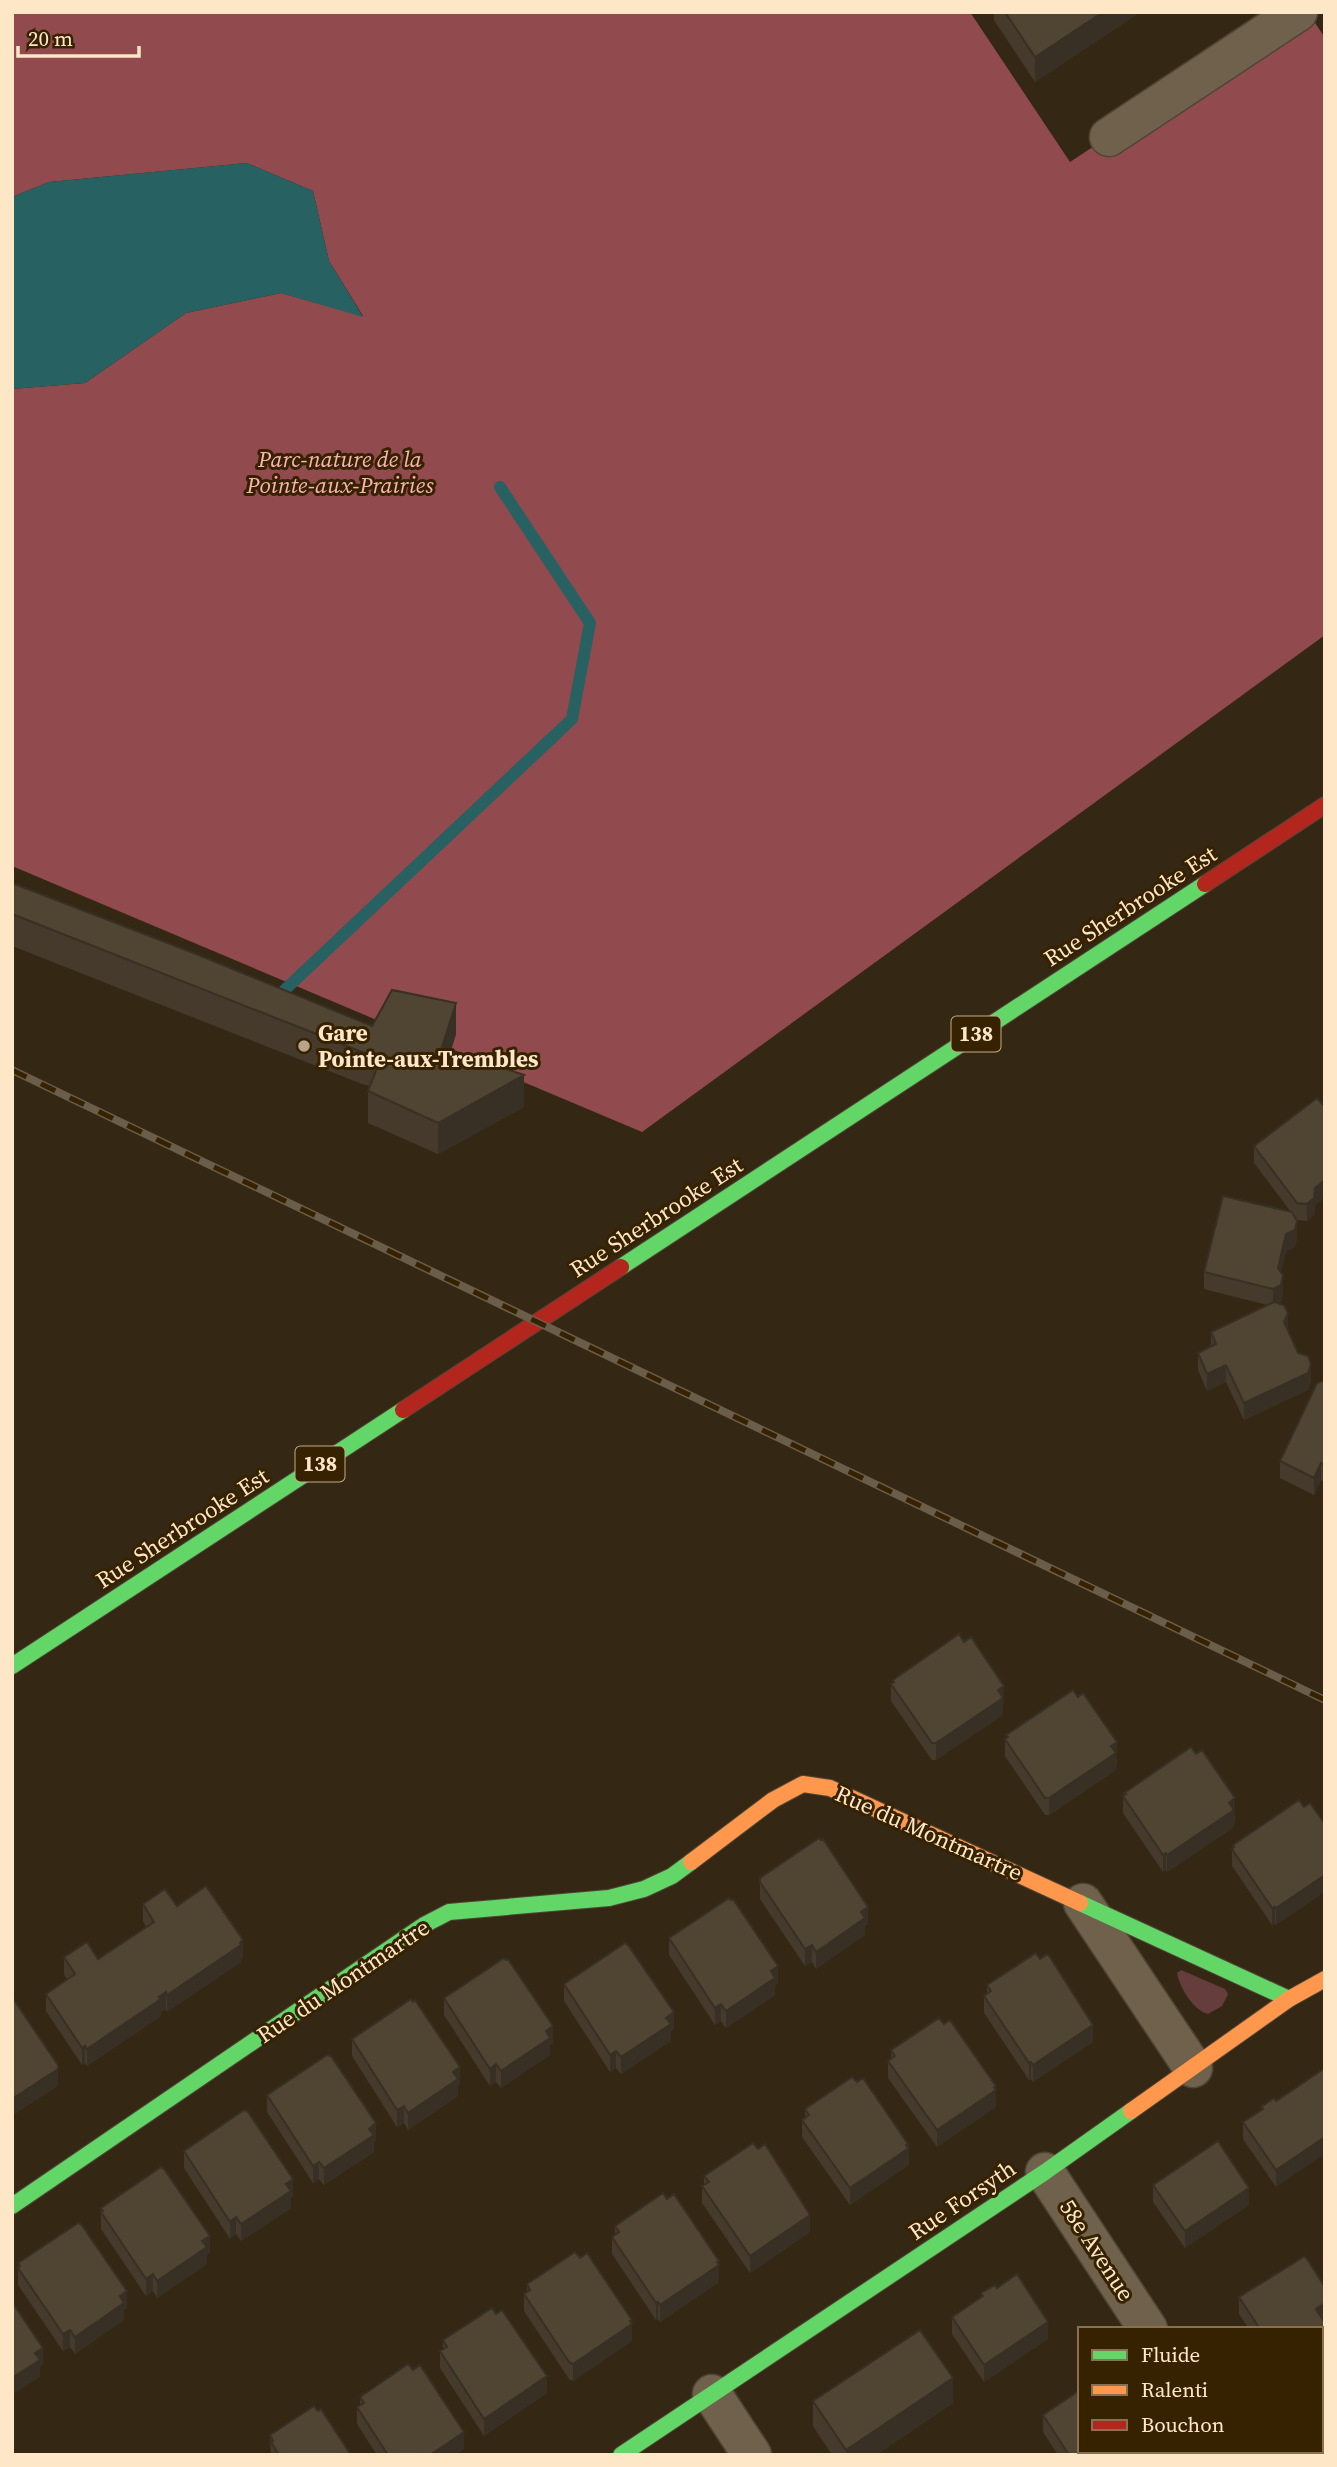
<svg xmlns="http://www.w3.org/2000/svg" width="1337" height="2467" font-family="'Source Serif 4',serif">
<rect width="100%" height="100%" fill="#342815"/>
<path fill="#663d3d" d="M1181 1970 1225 1989 1228 1994 1222 2006 1208 2014C1193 2010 1180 1988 1177 1973Z"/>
<path fill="#914a4e" d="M12 12H970L1070 162 1298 12H1308L1325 38V635L642 1132 12 866V389L85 383 186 313 281 293 363 316 329 261 313 191 247 163 49 182 12 197Z"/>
<path fill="#286161" d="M247 163 313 191 329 261 363 317 281 293 186 313 85 383 12 389V197L49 182Z"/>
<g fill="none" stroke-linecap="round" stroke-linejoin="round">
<path stroke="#286161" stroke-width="12" d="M274 1000 572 719 590 623 500 487"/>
<g stroke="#504535" stroke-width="41">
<path id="street" d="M1109 137 1298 12
M1083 1903 1193 2068
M1045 2172 1148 2329
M712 2394 752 2455
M1229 2451 1232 2455"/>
</g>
<g stroke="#504535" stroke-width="18">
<path id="fast" d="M621 1267 1205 884
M12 1666 403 1410
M1080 1903 1289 1999
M12 2206 424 1925 449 1912 609 1898 644 1889 672 1876 691 1862
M621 2455 1045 2172 1131 2111"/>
</g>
<g stroke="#504535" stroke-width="18">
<path id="slow" d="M691 1862 773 1800 803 1784 830 1788 1080 1903
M1131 2111 1289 1999 1325 1979"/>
</g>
<g stroke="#504535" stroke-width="18">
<path id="jam" d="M1205 884 1325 805
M403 1410 621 1267"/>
</g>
<use href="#street" stroke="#6f614b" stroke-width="38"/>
<use href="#fast" stroke="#63d668" stroke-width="16"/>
<use href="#slow" stroke="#ff974d" stroke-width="16"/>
<use href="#jam" stroke="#b3261e" stroke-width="16"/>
<g stroke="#6a5e4b" stroke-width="8">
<path id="rail" d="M12 1070 1325 1700"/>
</g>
<use href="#rail" stroke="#372200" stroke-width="5" stroke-dasharray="16" stroke-linecap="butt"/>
</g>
<path fill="#453a2c" d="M994 12H1136V15L1035 82 994 20Z
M12 883 372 1026 456 1034 451 1050 524 1107 438 1154 368 1123V1091L370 1086 362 1084 12 946Z
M1325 1107V1197L1315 1205 1314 1215 1307 1221 1297 1220 1293 1214 1297 1238 1295 1247 1286 1251 1281 1272 1283 1292 1281 1302 1278 1303 1288 1330 1311 1381 1308 1390 1244 1420 1226 1382 1207 1391 1198 1370V1353L1211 1347V1332L1267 1305 1204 1289V1272L1291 1212 1254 1163V1146Z
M1325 1380V1482L1321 1480 1314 1495 1280 1478V1461Z
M893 1680 1004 1703 1003 1704V1715L936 1760H932L891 1701V1684L893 1683Z
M1006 1735 1117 1759 1116 1770 1049 1815H1045L1005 1756V1739L1006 1738Z
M1124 1793 1235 1815 1234 1827 1167 1872 1166 1870 1163 1872 1123 1813V1796L1124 1795Z
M1299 1800 1276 1925 1275 1924 1272 1925 1232 1866V1849L1233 1848V1845Z
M760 1878 868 1924 865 1926V1935L816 1969 812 1962 805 1966 760 1899Z
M143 1904 177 1906 243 1957 241 1959V1962L167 2012 166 2009 161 2012V2016L87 2066 85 2063 82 2065 46 2011V1994L67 1980 64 1974V1957L98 1959 146 1927 143 1921Z
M669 1938 778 1983 775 1985V1995L726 2028 721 2021 715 2025 669 1955Z
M564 1984 674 2029 671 2031V2041L621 2074 616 2068 610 2072 564 2001Z
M987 1985 1093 2042 1033 2082 1031 2079 1029 2080 984 2013V1996L987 1994Z
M444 1998 553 2043 550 2045V2055L501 2088 496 2082 490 2086 444 2015Z
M352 2039 460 2084 458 2086V2096L408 2130 404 2123 397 2127 352 2056Z
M891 2050 996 2086V2107L937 2147 888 2078V2061L891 2059Z
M1325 2068 1276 2187 1243 2139V2122L1261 2111V2107L1276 2101Z
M267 2095 376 2140 374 2142V2152L324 2185 319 2179 313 2183 267 2112Z
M805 2109 908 2148 909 2165 850 2205 802 2137V2120L805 2118Z
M184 2151 293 2196 291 2198V2208L241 2241 236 2234 230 2239 184 2168Z
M704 2176 810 2232 750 2273 702 2203V2186L704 2185Z
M1153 2185 1249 2205 1185 2248 1153 2202Z
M667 2199 719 2261V2282L660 2322 658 2319 656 2320 612 2254V2237L615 2235V2226Z
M101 2208 210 2253 207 2255V2264L157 2298 153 2291 146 2296 101 2229Z
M18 2263 127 2308 124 2310V2320L75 2354 70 2347 63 2351 18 2285Z
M527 2284 632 2320V2341L573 2381 569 2379 524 2311V2294L527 2293Z
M1325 2287V2320L1324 2321 1325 2323V2434L1321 2429V2329H1249L1239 2314V2297Z
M981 2293 1048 2339 984 2382 952 2334V2317L981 2298Z
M443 2340 547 2393 484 2436 440 2368V2351L443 2349Z
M360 2397 464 2449 455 2455H377L357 2424V2407L360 2405Z
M813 2401 953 2403 876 2455H832L813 2426Z
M1043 2415 1132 2451V2455H1058L1043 2432Z
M270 2435 351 2455H271Z"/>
<path fill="#383024" d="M1103 12H1136V15L1035 82V57Z
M456 1003V1034L442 1079V1047Z
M524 1075V1107L438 1154V1123Z
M1325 1180V1197L1315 1205 1314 1215 1307 1221V1204L1315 1188Z
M1297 1221V1238L1295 1247 1286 1251 1278 1285V1268L1286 1234Z
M1283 1275V1292L1281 1302 1273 1306V1289Z
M1288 1313V1330L1284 1322Z
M1311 1364V1381L1308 1390 1244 1420V1403Z
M1226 1365V1382L1207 1391V1374Z
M1321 1463V1480L1314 1495V1478Z
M1004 1686 1003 1715 936 1760V1743L998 1690Z
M1117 1742 1116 1770 1049 1815V1798Z
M1235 1798 1234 1827 1167 1872V1855Z
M1166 1853V1870L1163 1872V1855Z
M1325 1875V1892L1276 1925V1908Z
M868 1907V1924L865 1926V1935L816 1969V1952L861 1912Z
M1275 1907V1924L1272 1925V1908Z
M243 1940V1957L241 1959V1962L167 2012V1995Z
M812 1945V1962L805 1966V1949Z
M778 1966V1983L775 1985V1995L726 2028V2011Z
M166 1992V2009L161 2012V2016L87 2066V2049Z
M721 2004V2021L715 2025V2008Z
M674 2012V2029L671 2031V2041L621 2074V2057L666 2018Z
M1093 2025V2042L1033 2082V2065Z
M553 2026V2043L550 2045V2055L501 2088V2071L546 2031Z
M85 2046V2063L82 2065V2048Z
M616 2051V2068L610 2072V2055Z
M1031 2062V2079L1029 2080V2063Z
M496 2064V2082L490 2086V2069Z
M460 2067V2084L458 2086V2096L408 2130V2113L453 2072Z
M58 2069V2086L12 2116V2099Z
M996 2086V2107L937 2147V2130Z
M404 2106V2123L397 2127V2110Z
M376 2123V2140L374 2142V2152L324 2185V2168Z
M1325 2137V2154L1276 2187V2170Z
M908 2144 909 2165 850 2205V2188Z
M319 2162V2179L313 2183V2166Z
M293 2179V2196L291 2198V2208L241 2241V2224Z
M1249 2188V2205L1185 2248V2231Z
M810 2215V2232L750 2273V2256Z
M236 2217V2234L230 2239V2222Z
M210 2236V2253L207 2255V2264L157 2298V2281L202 2241Z
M719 2261V2282L660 2322V2305Z
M153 2274V2291L146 2296V2279Z
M127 2291V2308L124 2310V2320L75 2354V2337L120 2296Z
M658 2302V2319L656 2320V2303Z
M1325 2303V2320L1316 2326V2309Z
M632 2320V2341L573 2381V2364Z
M1048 2322V2339L984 2382V2365Z
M70 2330V2347L63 2351V2334Z
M1325 2333V2350L1321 2353V2336Z
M43 2348V2365L40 2367V2377L12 2395V2378L35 2353Z
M547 2376V2393L484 2436V2419Z
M953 2378V2403L876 2455H846V2450Z
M464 2432V2449L455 2455H430Z
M1127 2451H1132V2455H1122Z"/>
<path fill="#504433" stroke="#383024" stroke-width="2" d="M1005 12H1103L1035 57Z
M12 883 196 954 372 1026 392 990 456 1003 442 1047 524 1075 438 1123 368 1091 381 1058 362 1052 12 914Z
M1317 1098 1325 1107V1180L1315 1188 1314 1198 1307 1204 1297 1203 1254 1146Z
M1223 1196 1292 1212 1297 1221 1295 1230 1286 1234 1278 1268 1283 1275 1281 1285 1273 1289 1204 1272Z
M1274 1302 1284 1305 1288 1313 1284 1322 1298 1353 1308 1356 1311 1364 1308 1373 1244 1403 1226 1365 1207 1374 1198 1353 1216 1344 1211 1332Z
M1325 1380V1465L1321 1463 1314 1478 1280 1461 1317 1383Z
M959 1634 964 1642 971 1637 1004 1686 998 1690 1003 1698 936 1743H932L891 1684 894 1682 893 1680Z
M1073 1690 1078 1697 1083 1693 1117 1742 1111 1746 1116 1753 1049 1798H1045L1005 1739 1008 1737 1006 1735Z
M1191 1747 1196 1754 1202 1750 1235 1798 1229 1803 1234 1810 1167 1855 1166 1853 1163 1855 1123 1796 1126 1794 1124 1793Z
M1299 1800 1304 1807 1310 1803 1325 1824V1875L1276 1908 1275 1907 1272 1908 1232 1849 1234 1847 1233 1845Z
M819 1838 821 1840 823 1839 868 1907 861 1912 865 1918 816 1952 812 1945 805 1949 760 1882V1878Z
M206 1886 243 1940 240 1943 241 1945 167 1995 166 1992 159 1997 161 1999 87 2049 85 2046 82 2048 46 1994 75 1974 64 1957 87 1942 98 1959 154 1922 143 1904 165 1889 177 1906Z
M729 1898 731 1900 733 1899 778 1966 771 1971 775 1978 726 2011 721 2004 715 2008 669 1938Z
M625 1943 628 1945 674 2012 666 2018 671 2024 621 2057 616 2051 610 2055 564 1984Z
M1036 1953 1040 1959 1048 1954 1093 2025 1033 2065 1031 2062 1029 2063 984 1996 991 1991 987 1985Z
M504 1958 506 1960 508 1959 553 2026 546 2031 550 2038 501 2071 496 2064 490 2069 444 1998Z
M12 1997 58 2065V2069L12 2099Z
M411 1999 413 2002 415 2000 460 2067 453 2072 458 2079 408 2113 404 2106 397 2110 352 2039Z
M939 2018 944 2024 950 2020 996 2086 994 2087 996 2090 937 2130 888 2061 895 2056 891 2050Z
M327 2055 331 2056 376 2123 369 2129 374 2135 324 2168 319 2162 313 2166 267 2095Z
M1325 2068V2137L1276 2170 1243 2122 1263 2109 1261 2107 1274 2098 1276 2101Z
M852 2077 857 2082 863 2078 908 2144 906 2145 909 2148 850 2188 802 2120 809 2115 805 2109Z
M244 2110 248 2112 293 2179 286 2184 291 2191 241 2224 236 2217 230 2222 184 2151Z
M1218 2141 1249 2188 1185 2231 1153 2185Z
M753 2143 758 2149 765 2144 810 2215 750 2256 702 2186 709 2182 704 2176Z
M161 2167 164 2169 210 2236 202 2241 207 2247 157 2281 153 2274 146 2279 101 2212 103 2211 101 2208Z
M663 2193 667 2199 674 2194 719 2261 717 2262 719 2265 660 2305 658 2302 656 2303 612 2237 619 2232 615 2226Z
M78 2223 81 2224 127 2291 120 2296 124 2303 75 2337 70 2330 63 2334 18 2268 20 2266 18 2263Z
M575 2252 580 2258 587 2253 632 2320 630 2321 632 2324 573 2364 569 2362 524 2294 530 2290 527 2284Z
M1305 2256 1325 2287V2303L1316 2309 1325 2323V2333L1321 2336V2329H1260L1239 2297Z
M1017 2274 1048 2322 984 2365 952 2317 983 2296 981 2293 995 2285 997 2288Z
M12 2302 43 2348 35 2353 40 2360 12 2378Z
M492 2308 496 2314 502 2310 547 2376 484 2419 440 2351 447 2347 443 2340Z
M920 2330 953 2378 846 2450 813 2401Z
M1325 2346V2417L1321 2412V2348Z
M408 2364 413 2370 420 2365 464 2432 430 2455H388L357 2407 364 2403 360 2397Z
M1080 2390V2451H1127L1122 2455H1069L1043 2415Z
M314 2406 318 2411 321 2409 351 2455H279L271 2442 273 2441 270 2435Z"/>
<circle fill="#b7a489" stroke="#372200" stroke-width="2.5" cx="304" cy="1046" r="7"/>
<g text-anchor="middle" stroke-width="6" stroke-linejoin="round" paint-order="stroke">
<g fill="#372200" stroke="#c2ac8b" stroke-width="2">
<rect x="951.5" y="1016.5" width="49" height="35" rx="5"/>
<rect x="295.5" y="1446.5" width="49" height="35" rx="5"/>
</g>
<g font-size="21" font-weight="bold" fill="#fee7c7">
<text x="976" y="1041">138</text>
<text x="320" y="1471">138</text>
</g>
<g font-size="23" font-style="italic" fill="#f9b3b6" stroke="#372200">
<text x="340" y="467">Parc-nature de la<tspan x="340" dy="26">Pointe-aux-Prairies</tspan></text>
</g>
<g font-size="23" fill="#fee7c7" stroke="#372200">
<text transform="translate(1130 906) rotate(-33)" y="8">Rue Sherbrooke Est</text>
<text transform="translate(656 1217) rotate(-33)" y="8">Rue Sherbrooke Est</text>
<text transform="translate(182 1528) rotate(-33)" y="8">Rue Sherbrooke Est</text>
<text transform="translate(929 1833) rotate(24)" y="8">Rue du Montmartre</text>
<text transform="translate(343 1981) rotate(-34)" y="8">Rue du Montmartre</text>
<text transform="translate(962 2200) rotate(-34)" y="8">Rue Forsyth</text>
<text transform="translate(1097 2250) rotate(57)" y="8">58e Avenue</text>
</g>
<g font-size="23" font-weight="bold" fill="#fee7c7" stroke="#372200" text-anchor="start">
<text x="318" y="1041">Gare<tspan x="318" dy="26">Pointe-aux-Trembles</tspan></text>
</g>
</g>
<rect width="1337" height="2467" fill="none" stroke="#fee7c7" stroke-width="28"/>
<rect x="1078" y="2327" width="245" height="126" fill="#372200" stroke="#877150" stroke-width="2"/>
<rect x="1092" y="2350" width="35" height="10" fill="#63d668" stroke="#877150" stroke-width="2"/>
<text x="1141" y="2362" font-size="21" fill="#fee7c7">Fluide</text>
<rect x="1092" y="2385" width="35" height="10" fill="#ff974d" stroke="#877150" stroke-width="2"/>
<text x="1141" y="2397" font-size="21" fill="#fee7c7">Ralenti</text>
<rect x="1092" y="2420" width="35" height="10" fill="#b3261e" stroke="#877150" stroke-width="2"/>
<text x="1141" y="2432" font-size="21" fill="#fee7c7">Bouchon</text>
<path d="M18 46v10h121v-10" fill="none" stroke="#fee7c7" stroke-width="3.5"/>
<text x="28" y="46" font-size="21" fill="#fee7c7" stroke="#372200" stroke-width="5" paint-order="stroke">20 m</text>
</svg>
